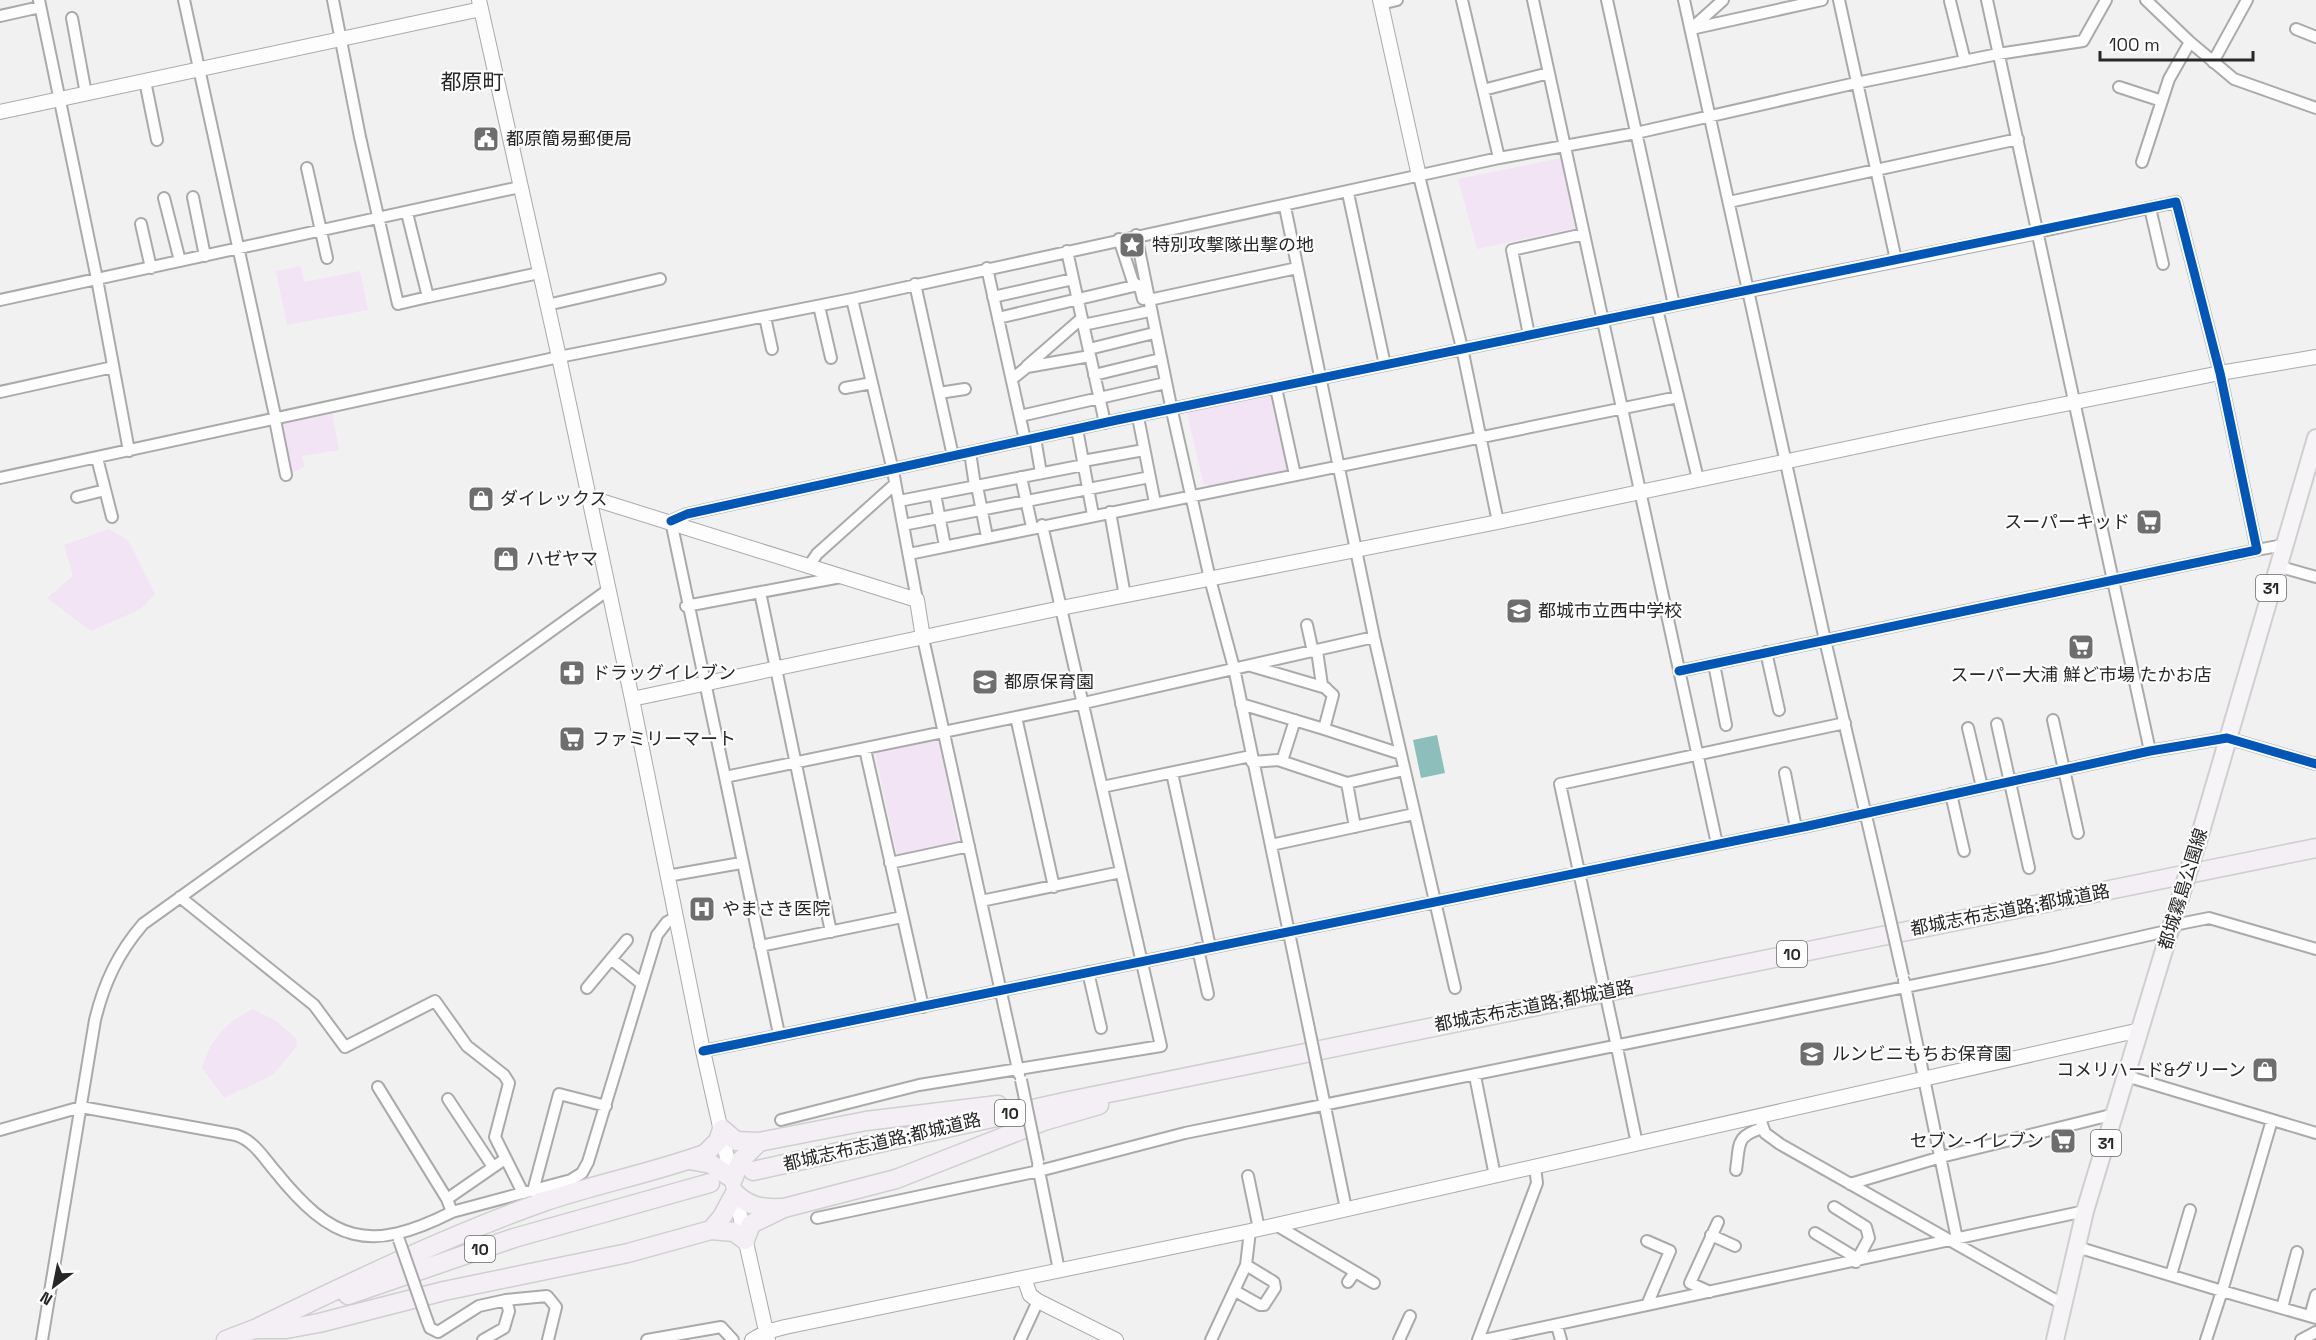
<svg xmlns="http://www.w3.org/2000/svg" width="2316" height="1340" font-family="'Space Grotesk','Noto Sans JP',sans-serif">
<rect width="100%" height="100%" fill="#f2f1f2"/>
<path fill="#f2e3f5" d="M1561 158 1575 228 1477 249 1458 179Z
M301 266 304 282 360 271 368 310 287 325 276 271Z
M1274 392 1292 469 1210 487 1203 483 1187 412Z
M332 412 339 450 302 456 305 466 289 475 279 421Z
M109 529 128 540 155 594 141 609 91 631 47 598 73 576 64 545Z
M938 739 959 842 897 855 875 752Z
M253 1009 276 1021 296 1038 297 1046 273 1075 224 1098 202 1068C212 1037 224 1024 253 1009Z"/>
<path fill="#8cbfbb" d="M1437 735 1445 773 1421 778 1413 740Z"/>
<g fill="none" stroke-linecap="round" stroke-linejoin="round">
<g stroke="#aaa" stroke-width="14">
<path id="street" d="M39 0 97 279 129 451
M184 0 276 420
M333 0 360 137 398 304 428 297 407 213
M1462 0 1499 158
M1533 0 1717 844
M1607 0 1674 305
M1684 0 1825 640 1889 914
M1839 0 1896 260
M1987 0 2150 751
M2146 0 2190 42 2234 79 2316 108
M1950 1 1965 61
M1381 4 1397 0
M0 16 40 7
M72 18 86 94
M1691 29 1822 0
M1691 29 1723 0
M2296 29 2316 37
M2213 62 2247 0
M145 81 157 140
M2119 87 2162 101
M1483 90 1549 73
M2142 162 2169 79 2190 42
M307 168 327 258
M1419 176 1462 348 1498 522
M1348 193 1385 365
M193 197 205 256
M164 198 180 261
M1729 202 2018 139
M1285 207 1374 637 1455 988
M2150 208 2163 264
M141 224 151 268
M1136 235 1172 411 1210 579 1234 668 1309 1029
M1119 239 1133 282 1140 287 1143 299
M1067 251 1105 423
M987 268 1025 440
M915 284 953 456
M428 297 539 273
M993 297 1073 279
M852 299 893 471 917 600
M0 300 520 187
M1149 300 1297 268
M547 305 660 279
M819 306 831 358
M1657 309 1698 479
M765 317 772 349
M998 318 1138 285
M1083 325 1145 312
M1529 335 1512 250 1584 234
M1089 349 1150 334
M1027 366 1082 318
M1094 375 1156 360
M1012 379 1027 367 1090 356
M845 388 872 383
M1276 388 1295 475
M0 392 113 367
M939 393 965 389
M1020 416 1161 384
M1138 417 1155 503
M275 420 286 475
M1077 429 1093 515
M1035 438 1041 473
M970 452 975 486
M97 458 112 517
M1083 461 1144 450
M1021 477 1032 527
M0 478 559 357 852 299 1499 158 1636 133 1856 83 1998 54 2083 41 2106 0
M977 486 987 537
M935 494 945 546
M77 497 105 490
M899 501 1084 465
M1110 512 1125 596
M903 525 1150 477
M2257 550 2283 545
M909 554 1678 397
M809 566 817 554 895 484
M2277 566 2316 577
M760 592 831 932
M686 606 841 577
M1307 625 1313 652
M1374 637 1084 703 725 777 671 521 687 514 1117 420 1749 290
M923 638 1019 1074
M1766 652 1779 710
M1714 664 1726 725
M1251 666 1326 688
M1679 671 2257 550 2220 373 2176 202 2038 232
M1241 704 1324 729 1333 695 1322 685 1317 651
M1016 717 1054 887
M2053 720 2078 833
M1997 724 2029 868
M1968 728 1982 787
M1324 729 1401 754
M865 749 923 1007
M1282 761 1295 720
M1252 762 1278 760 1347 783
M1172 773 1210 947
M1785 773 1796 828
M725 777 779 1034
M1102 787 1251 756
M1951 794 1964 851
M1355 827 1347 783 1404 770
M1271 845 1414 814
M890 863 969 846
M667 876 741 863
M180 897 314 1005 345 1047 435 1001 467 1046 504 1075 509 1083 495 1137 523 1193
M981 901 1121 872
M760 946 902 917
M1198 949 1208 994
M611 959 642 984
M1600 969 1560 784 1845 723
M1088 972 1101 1028
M1904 981 1957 1239
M587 988 627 940
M1614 1033 1637 1144
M703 1051 1808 826 2150 751 2227 738 2316 764
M1475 1076 1495 1176
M2126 1076 2316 1133
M378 1087 447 1199
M1322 1092 1346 1209
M448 1099 493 1167
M1759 1116 1765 1133 1780 1144 2064 1305
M781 1120 919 1085 1161 1046 1042 525
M2272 1120 2222 1291 2316 1318
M0 1130 81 1107 236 1135C254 1141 263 1157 275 1171 332 1242 369 1254 452 1212L447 1199 505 1159
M1038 1166 1059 1270
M1736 1170C1740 1144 1735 1136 1763 1128
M1248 1176 1259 1229
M1850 1184 1941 1157 2115 1114
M533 1191 559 1094 606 1106
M1834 1207 1866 1227 1869 1238 1856 1262
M452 1212 571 1180 582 1173 588 1162 657 935 667 922 676 917
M817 1218 1039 1171 1185 1133 2048 958 2171 930 2179 924 2209 918 2316 949
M1276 1225 1374 1283
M1815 1233 1858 1259
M1711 1235 1735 1246
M2077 1247 2222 1291 2206 1340
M2171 1275 2190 1210
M1348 1282 1355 1272
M1235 1291 1260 1305H1264L1275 1288 1274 1282 1246 1265
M1710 1292 1690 1283 1718 1222
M1647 1305 1670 1251 1647 1241
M2282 1308 2297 1252
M2310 1316 2316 1295
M427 1320 430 1328 438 1332 479 1306 506 1300
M1557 1326 1561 1340
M42 1340 95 1020C104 983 118 953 143 924L608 590
M483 1340 504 1328 509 1311 506 1300 547 1296 556 1307 548 1340
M647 1340 721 1327 733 1340
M1020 1340 1038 1301
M1211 1340 1246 1265 1250 1231
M1399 1340 1410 1316
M1478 1340 1537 1183 1535 1167
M1484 1340 2085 1211
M2301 1340 2316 1332"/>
</g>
<g stroke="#aaa" stroke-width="16">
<path id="secondary" d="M479 0 559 357 632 699 703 1051 768 1340
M1380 0 1419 176
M0 112 481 9
M1749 290 2038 232
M588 497 917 600 923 638
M632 699 1061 608 1498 522 1935 430 2220 373 2316 357
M1024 1278 1030 1295 1038 1301 1116 1340
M752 1340 766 1332 785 1327 1250 1231 2140 1030"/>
</g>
<g stroke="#cfcfcf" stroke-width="20">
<path id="primary" d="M2199 838 2316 438
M2055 1340 2085 1211 2174 917"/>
</g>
<g stroke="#cfcfcf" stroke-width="21">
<path id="highway" d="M722 1129 736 1141 759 1142 866 1121 998 1105
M689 1160 711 1164 733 1179 741 1160 759 1142
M753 1171 1069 1101 2316 848
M711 1230 722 1217 735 1193C748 1206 762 1209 780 1208
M348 1295 514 1238 710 1183
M259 1327C352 1282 445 1237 543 1202 596 1184 652 1173 705 1154L718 1141 722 1129
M255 1329H286L319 1323 444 1291 628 1253 711 1230 734 1232 745 1240 751 1224 784 1208 896 1179 1044 1121 1099 1105
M226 1340 265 1325"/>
</g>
<use href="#street" stroke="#fdfdfd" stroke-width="10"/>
<use href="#secondary" stroke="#fdfdfd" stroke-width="14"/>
<use href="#primary" stroke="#f7f4f8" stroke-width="16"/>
<use href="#highway" stroke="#f4eef5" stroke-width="18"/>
<g stroke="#aaa" stroke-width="14" stroke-linecap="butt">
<path id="street-bridge" d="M1889 914 1903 976
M1600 969 1614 1033
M1309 1029 1322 1092
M1021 1080 1038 1162
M399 1240 427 1320"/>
</g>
<g stroke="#cfcfcf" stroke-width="20" stroke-linecap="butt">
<path id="primary-bridge" d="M2174 917 2199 838"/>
</g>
<use href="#street-bridge" stroke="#fdfdfd" stroke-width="10"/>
<use href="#primary-bridge" stroke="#f7f4f8" stroke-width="16"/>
<g stroke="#fffeff" stroke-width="13">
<path id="cycleway" d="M671 521 687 514 1117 420 2176 202 2220 373 2257 550 1679 671
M703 1051 1808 826 2150 751 2227 738 2316 764"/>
</g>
<use href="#cycleway" stroke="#0057b8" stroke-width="9"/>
</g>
<defs>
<g id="civic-square" transform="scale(1.35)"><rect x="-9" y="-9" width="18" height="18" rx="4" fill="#6f6e6f" stroke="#fffeff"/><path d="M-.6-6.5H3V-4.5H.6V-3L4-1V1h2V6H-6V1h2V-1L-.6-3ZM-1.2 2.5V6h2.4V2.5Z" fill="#fff"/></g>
<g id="sight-square" transform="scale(1.35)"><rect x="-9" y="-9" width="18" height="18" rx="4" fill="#6f6e6f" stroke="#fffeff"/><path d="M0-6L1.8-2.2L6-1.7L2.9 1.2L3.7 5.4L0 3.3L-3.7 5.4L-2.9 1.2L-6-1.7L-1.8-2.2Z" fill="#fff"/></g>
<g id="shop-square" transform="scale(1.35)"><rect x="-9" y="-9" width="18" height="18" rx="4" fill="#6f6e6f" stroke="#fffeff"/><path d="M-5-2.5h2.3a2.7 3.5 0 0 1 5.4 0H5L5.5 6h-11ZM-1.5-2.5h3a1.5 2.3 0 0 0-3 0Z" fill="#fff"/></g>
<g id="supermarket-square" transform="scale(1.35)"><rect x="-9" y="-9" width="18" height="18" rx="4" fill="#6f6e6f" stroke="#fffeff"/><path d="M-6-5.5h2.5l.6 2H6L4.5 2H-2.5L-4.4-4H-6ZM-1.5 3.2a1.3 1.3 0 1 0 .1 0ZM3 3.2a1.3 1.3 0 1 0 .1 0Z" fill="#fff"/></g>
<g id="school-square" transform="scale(1.35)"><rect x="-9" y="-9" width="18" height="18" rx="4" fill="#6f6e6f" stroke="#fffeff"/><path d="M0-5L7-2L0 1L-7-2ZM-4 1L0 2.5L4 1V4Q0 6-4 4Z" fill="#fff"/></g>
<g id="pharmacy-square" transform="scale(1.35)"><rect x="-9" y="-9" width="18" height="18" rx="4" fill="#6f6e6f" stroke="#fffeff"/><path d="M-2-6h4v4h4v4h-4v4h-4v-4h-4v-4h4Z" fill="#fff"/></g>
<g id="hospital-square" transform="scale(1.35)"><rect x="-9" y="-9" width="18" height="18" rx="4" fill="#6f6e6f" stroke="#fffeff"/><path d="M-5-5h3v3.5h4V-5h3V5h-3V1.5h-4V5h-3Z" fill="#fff"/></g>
</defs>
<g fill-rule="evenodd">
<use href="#civic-square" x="486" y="139"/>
<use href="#sight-square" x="1132" y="245"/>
<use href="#shop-square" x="481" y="499"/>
<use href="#supermarket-square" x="2149" y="522"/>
<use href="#shop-square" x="506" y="559"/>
<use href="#school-square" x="1519" y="611"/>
<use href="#supermarket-square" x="2081" y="647"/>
<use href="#pharmacy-square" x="572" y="673"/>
<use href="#school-square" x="985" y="682"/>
<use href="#supermarket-square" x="572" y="739"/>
<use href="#hospital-square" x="702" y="909"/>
<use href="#school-square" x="1812" y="1054"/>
<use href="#shop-square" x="2265" y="1070"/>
<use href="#supermarket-square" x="2063" y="1141"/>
</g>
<g text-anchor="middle" stroke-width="4.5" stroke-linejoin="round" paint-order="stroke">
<g fill="#fffeff" stroke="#696869" stroke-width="1.5">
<rect x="2256" y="575" width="30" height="26" rx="4.5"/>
<rect x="1777" y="941" width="30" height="26" rx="4.5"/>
<rect x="995" y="1100" width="30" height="26" rx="4.5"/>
<rect x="2091" y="1130" width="30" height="26" rx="4.5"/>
<rect x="465" y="1236" width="30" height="26" rx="4.5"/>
</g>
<g font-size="16" font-weight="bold" fill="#292829">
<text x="2271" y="594">31</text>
<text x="1792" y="960">10</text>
<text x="1010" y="1119">10</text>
<text x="2106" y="1149">31</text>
<text x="480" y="1255">10</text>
</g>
<g font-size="18" fill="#292829" stroke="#fffeff" text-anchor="start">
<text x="506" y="145">都原簡易郵便局</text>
<text x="1152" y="251">特別攻撃隊出撃の地</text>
<text x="500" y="505">ダイレックス</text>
<text x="2130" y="528" text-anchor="end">スーパーキッド</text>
<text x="526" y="565">ハゼヤマ</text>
<text x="1538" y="617">都城市立西中学校</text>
<text x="592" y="679">ドラッグイレブン</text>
<text x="2081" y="681" text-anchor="middle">スーパー大浦 鮮ど市場 たかお店</text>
<text x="1004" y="688">都原保育園</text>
<text x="592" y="745">ファミリーマート</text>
<text x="722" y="915">やまさき医院</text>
<text x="1832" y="1060">ルンビニもちお保育園</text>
<text x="2246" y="1076" text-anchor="end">コメリハード&amp;グリーン</text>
<text x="2044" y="1147" text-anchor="end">セブン-イレブン</text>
</g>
<g font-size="18" fill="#292829" stroke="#fffeff">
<text transform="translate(2183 889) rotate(-73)" y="6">都城霧島公園線</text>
<text transform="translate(2010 910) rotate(-11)" y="6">都城志布志道路;都城道路</text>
<text transform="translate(1534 1006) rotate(-11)" y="6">都城志布志道路;都城道路</text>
<text transform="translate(882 1142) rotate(-13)" y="6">都城志布志道路;都城道路</text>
</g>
<g font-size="21" fill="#292829" stroke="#fffeff">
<text x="472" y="89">都原町</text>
</g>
</g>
<g transform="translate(54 1286) rotate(212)" stroke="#fffeff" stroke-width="4.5" paint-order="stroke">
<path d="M0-4.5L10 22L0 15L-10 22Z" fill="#292829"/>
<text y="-9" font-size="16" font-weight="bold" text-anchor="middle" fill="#292829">N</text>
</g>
<path d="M2100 51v9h153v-9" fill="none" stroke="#292829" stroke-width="3"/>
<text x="2109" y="51" font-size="18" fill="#292829" stroke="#fffeff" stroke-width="4.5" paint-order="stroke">100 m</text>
</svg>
